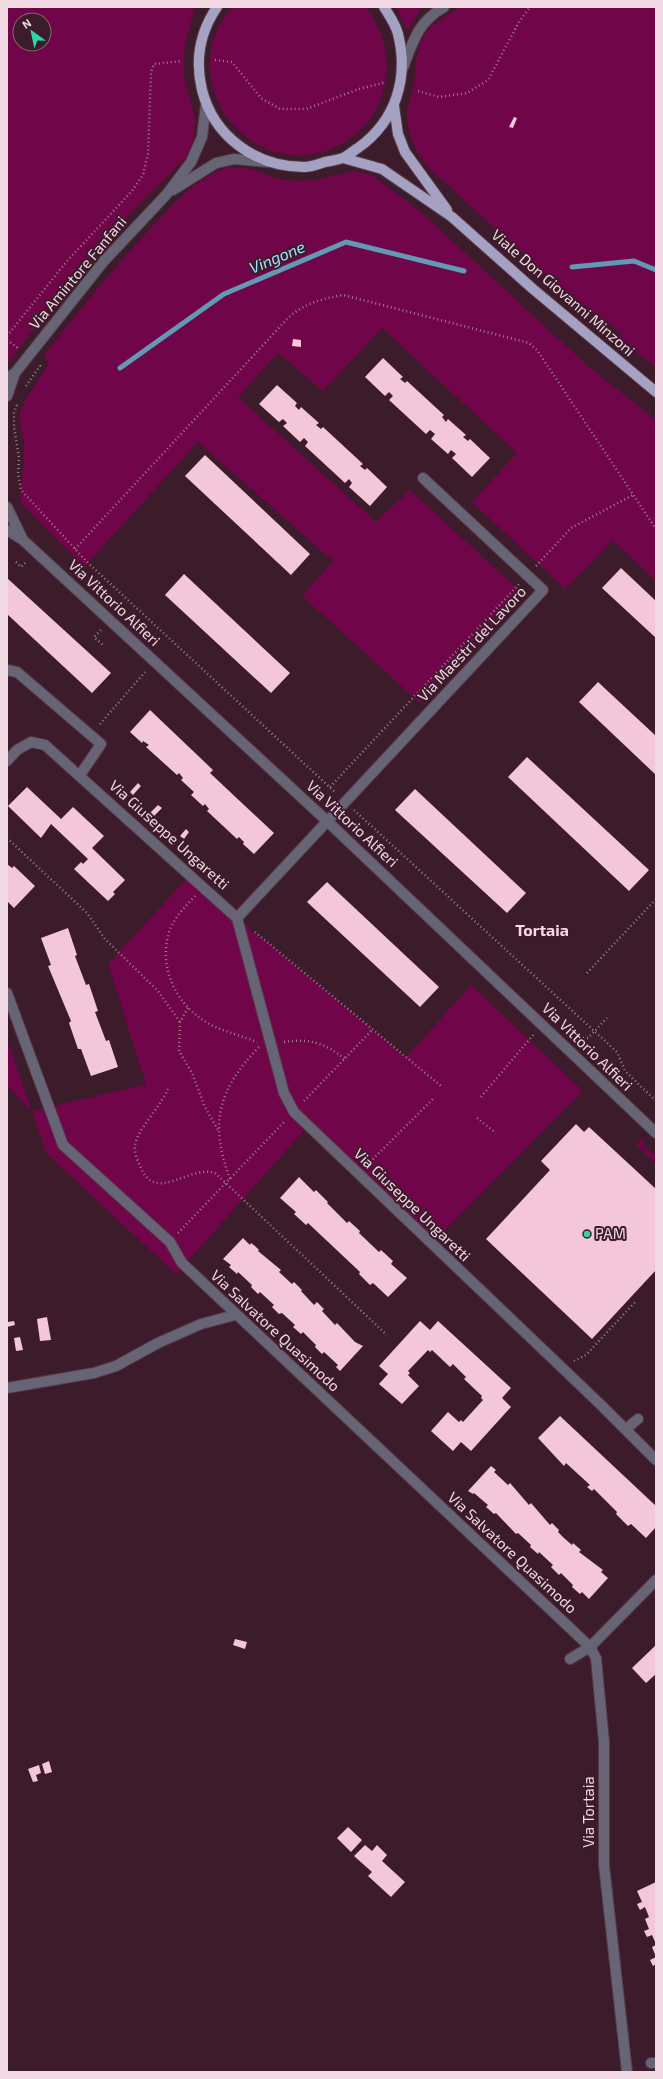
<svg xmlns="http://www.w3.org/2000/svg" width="663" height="2079" font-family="'Exo 2',sans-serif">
<rect width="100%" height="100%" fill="#3c1b2b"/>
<path fill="#710549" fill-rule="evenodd" d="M7 7H195L185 44 184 61V77L195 118 194 138 186 157 101 243 7 364ZM20 20H44V44H20Z
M233 7H365C402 51 391 119 338 146 285 173 224 139 212 83 206 56 213 26 233 7Z
M396 7H422L407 30Z
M461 7H656V367L618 339 622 334 554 282 428 167C414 150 406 132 407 109 408 101 413 93 414 85 416 68 415 49 425 34 434 22 448 14 461 7Z
M230 167 250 169 283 180 302 181 320 179 354 171 372 175 421 212 589 367 656 420V581L613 540 565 589 472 502 517 453 382 328 323 391 278 353 238 397 376 522 410 490 523 594 419 702 302 596 333 561 198 442 84 567 22 504 20 498 24 459V443L19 420 21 408 49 362 43 357C76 314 110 272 147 232 166 212 185 189 210 175 215 171 223 169 230 167Z
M190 875 237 918 406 1057 471 985 583 1091 431 1244 308 1126 176 1274 46 1153 32 1111 7 1085V1039L32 1111 146 1084 108 964Z
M642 1138 645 1141 642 1144 653 1154 656 1151V1163L636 1145Z"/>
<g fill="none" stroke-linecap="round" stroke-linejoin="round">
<path stroke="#6299b5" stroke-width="5" d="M572 267 634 261 656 270
M120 368 224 294 346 242 464 271"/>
</g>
<path fill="#f3c6da" d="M514 117 517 118 513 128 509 127Z
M293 339 301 340V347L292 346Z
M383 358 403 377 400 379 405 383 407 381 444 415 442 417 446 422 448 419 466 435 463 437 468 441 470 439 490 458 472 477 452 458 456 454 451 450 448 454 431 439 435 434 430 430 426 434 389 400 393 396 389 392 385 396 365 377Z
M277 385 297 403 295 406 299 410 301 407 319 423 316 425 321 429 323 427 363 464 360 466 365 470 367 468 387 487 370 506 349 487 352 483 349 479 345 483 305 446 308 442 304 438 300 442 283 426 287 423 283 419 279 422 259 404Z
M205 455 310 554 291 575 185 476Z
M621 568 656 601V638L602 588Z
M184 574 290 673 271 693 165 595Z
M7 578 111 673 92 693 7 614Z
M598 682 656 736V775L579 702Z
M150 710 213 770 210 773 274 833 254 854 243 844 244 842 239 837 237 839 207 811 209 809 205 804 203 806 191 795 194 792 181 780 183 778 179 773 177 775 146 747 149 745 143 741 142 743 130 732Z
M527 757 649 870 629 891 508 777Z
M138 783 141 786 133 795 130 792Z
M27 787 61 819 73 807 104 836 92 848 125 880 113 892 115 894 108 901 74 869 81 862 83 864 88 859 51 824 41 838 8 806Z
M415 789 526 893 507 913 395 810Z
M158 805 162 808 154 816 150 813Z
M186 829 189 832 184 839 180 836Z
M7 864 12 868 14 866 35 886 14 908 7 901Z
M327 882 439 987 420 1007 307 902Z
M68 928 77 955 75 956 86 985 89 984 98 1011 95 1012 106 1041 109 1040 118 1067 91 1076 81 1049H78L69 1023 71 1021 48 966 51 965 41 938Z
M576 1124 584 1132 589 1127 656 1189V1270L592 1339 486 1239 550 1170 541 1161Z
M299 1177 314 1192 316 1190 328 1202 327 1203 347 1223 349 1221 360 1231 359 1233 379 1252 381 1250 393 1261 391 1264 407 1278 388 1297 373 1283 370 1285 359 1274 360 1272 308 1223 306 1225 294 1214 296 1212 280 1198Z
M243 1238 250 1245 251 1243 255 1246 259 1250 258 1251 281 1270 279 1272 292 1284 294 1282 302 1290 301 1291 314 1305 317 1302 324 1309 322 1311 335 1325 337 1323 355 1342 363 1346 340 1371 336 1367 338 1365 324 1352 322 1354 315 1347 316 1345 303 1332 301 1334 293 1327 295 1325 294 1324 282 1313 279 1314 272 1307 274 1305 273 1304 260 1292 258 1294 251 1287 252 1285 238 1272 237 1274 229 1267 231 1265 223 1259Z
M47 1317 51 1340 40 1341 37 1319Z
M14 1321 15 1325 7 1327 8 1322Z
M420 1321 430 1330 438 1321 511 1388 502 1398 511 1407 471 1451 461 1442 453 1451 431 1431 448 1412 459 1422 461 1420 463 1422 483 1400 481 1398 482 1396 464 1379 466 1377 453 1364 450 1367 432 1350 430 1352 428 1350 408 1371 410 1373 408 1375 419 1386 402 1404 379 1384 388 1374 379 1366Z
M20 1337 23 1350 16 1351 14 1338Z
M560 1416 656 1506V1527L646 1538 631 1524 628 1526 616 1514 617 1512 594 1489 592 1491 587 1487 590 1485 566 1463 564 1466 538 1438Z
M491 1466 496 1470 494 1472 508 1485 510 1483 529 1505 531 1503 550 1525 552 1523 559 1530 558 1532 564 1538 572 1545 573 1543 581 1550 579 1552 603 1570 601 1572 608 1578 589 1599 582 1592 580 1594 572 1587 573 1585 561 1573 559 1575 551 1567 553 1565 539 1552 538 1554 530 1547 531 1545 518 1533 516 1534 496 1513 494 1514 486 1507 488 1505 474 1493 473 1494 468 1491Z
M235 1639 247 1642 245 1649 233 1645Z
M656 1645V1674L646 1683 632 1668Z
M49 1761 52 1772 45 1774 42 1764Z
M39 1765 41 1773 36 1775 38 1781 33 1782 28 1769Z
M348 1827 362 1840 351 1852 337 1838Z
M365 1845 372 1851 377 1845 387 1855 382 1861 405 1882 391 1897 368 1876 372 1872 354 1856Z
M656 1882V1944L652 1935 647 1937 644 1931 649 1929 645 1919 649 1917 645 1907 640 1910 637 1904 642 1902 637 1891Z
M656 1945V1957L652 1947Z
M656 1957V1964L653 1966 650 1960Z"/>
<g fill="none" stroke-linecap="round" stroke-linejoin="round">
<g stroke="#593948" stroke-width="12">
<path id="service" d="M626 1429 638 1419
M570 1659 590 1647"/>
</g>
<g stroke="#593948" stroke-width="12">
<path id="minor" d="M423 478 543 590 237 918 284 1093 294 1112 600 1404 656 1460
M7 670 17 672 101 744 80 775
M7 761 17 750 31 742 45 745 237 918
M7 993 63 1145 170 1242 182 1263 570 1628 590 1647 596 1658 604 1742V1865L627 2072
M7 1388 94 1373 116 1366 158 1343 201 1324 235 1315
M590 1647 656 1580
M651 2063H656"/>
</g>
<g stroke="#593948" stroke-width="12">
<path id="tertiary" d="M403 68C413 41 418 22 444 7
M173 190 216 163 234 159 267 162
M7 378 15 373 104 261 166 195 191 162 202 137 206 104
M7 396 15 373
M7 507 23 540
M7 530 23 540 327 821 656 1133"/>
</g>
<g stroke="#593948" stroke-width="12">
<path id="primary" d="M217 7C200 32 195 61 202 90 214 137 256 167 304 167 311 167 319 164 325 162 331 161 337 160 343 158 348 156 353 151 358 148 396 121 409 78 398 34 396 25 389 15 384 7
M394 106 398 134 405 152 447 210
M343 158 382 169 452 217 533 289 656 392"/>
</g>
<path stroke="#9b7f8b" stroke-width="2.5" stroke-dasharray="1 3" stroke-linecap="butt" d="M215 60 232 62 261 98 280 109H306L359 89 386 82
M418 91 439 97 467 93 488 80 519 22 530 7
M7 336 67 261 132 191 143 175 148 154 151 72 154 64 182 61
M7 340 18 348
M26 386 40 366 38 363
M17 405 14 412V427L19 458 18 473 21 490 88 563 336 793
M75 549 288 318C305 303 321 299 343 295L529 343 537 350 656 529
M16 562 21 567 27 561
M536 566 571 528 633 495
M101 630 94 637 103 645
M100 724 145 672
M330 787 519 584
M354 810 617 1052 625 1071 656 1101
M7 838 87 913 105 939 158 991 180 1022
M195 896C185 907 171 921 168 936 159 972 179 1008 211 1025 226 1032 242 1036 257 1042
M255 932 441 1086
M587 973 656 899
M188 1008 180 1022 179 1051 192 1073 205 1107 218 1130
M575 1038H588L607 1018
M284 1042C309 1038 325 1043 345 1059
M168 1089C161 1106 137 1130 135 1145 134 1151 137 1160 140 1166 155 1205 190 1164 215 1173L387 1335
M481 1097 533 1035
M304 1101 373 1029
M477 1118 496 1133
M367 1165 433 1099
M230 1179C209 1123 218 1090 259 1047
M178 1233 285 1121
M574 1361 586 1355 636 1301"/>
<use href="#service" stroke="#666475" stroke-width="10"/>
<use href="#minor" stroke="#666475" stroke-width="10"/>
<use href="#tertiary" stroke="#666475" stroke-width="10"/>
<use href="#primary" stroke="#a4a1c2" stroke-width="10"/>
</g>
<circle fill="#30d4a9" stroke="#3c1b2b" stroke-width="1.5" cx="587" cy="1234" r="4"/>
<g text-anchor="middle" stroke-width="4" stroke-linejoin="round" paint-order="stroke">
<g font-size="15" fill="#f0d9e2" stroke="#3c1b2b">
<text transform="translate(78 273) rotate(-50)" y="5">Via Amintore Fanfani</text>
<text transform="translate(563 293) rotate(41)" y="5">Viale Don Giovanni Minzoni</text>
<text transform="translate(114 603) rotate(43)" y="5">Via Vittorio Alfieri</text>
<text transform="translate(472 644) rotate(-47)" y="5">Via Maestri del Lavoro</text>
<text transform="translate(352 824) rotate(43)" y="5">Via Vittorio Alfieri</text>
<text transform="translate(169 835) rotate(42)" y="5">Via Giuseppe Ungaretti</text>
<text transform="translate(587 1047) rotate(44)" y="5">Via Vittorio Alfieri</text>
<text transform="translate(412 1205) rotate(44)" y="5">Via Giuseppe Ungaretti</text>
<text transform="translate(275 1331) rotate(43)" y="5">Via Salvatore Quasimodo</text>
<text transform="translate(512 1553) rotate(43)" y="5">Via Salvatore Quasimodo</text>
<text transform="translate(589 1812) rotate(-90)" y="5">Via Tortaia</text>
</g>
<g font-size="15" fill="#f0d9e2" stroke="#3c1b2b" text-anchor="start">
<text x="595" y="1239">PAM</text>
</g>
<g font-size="16" font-style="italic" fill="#a0e0ff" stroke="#3c1b2b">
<text transform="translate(277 257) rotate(-23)" y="6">Vingone</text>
</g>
<g font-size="16" font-weight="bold" fill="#fcd7e7" stroke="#3c1b2b">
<text x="542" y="936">Tortaia</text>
</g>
</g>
<rect width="663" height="2079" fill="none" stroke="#f0d9e2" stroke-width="16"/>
<g transform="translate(32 32) rotate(327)"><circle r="19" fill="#3c1b2b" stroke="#846774"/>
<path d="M0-3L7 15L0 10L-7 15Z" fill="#30d4a9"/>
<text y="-6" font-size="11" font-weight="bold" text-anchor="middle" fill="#f0d9e2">N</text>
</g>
</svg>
